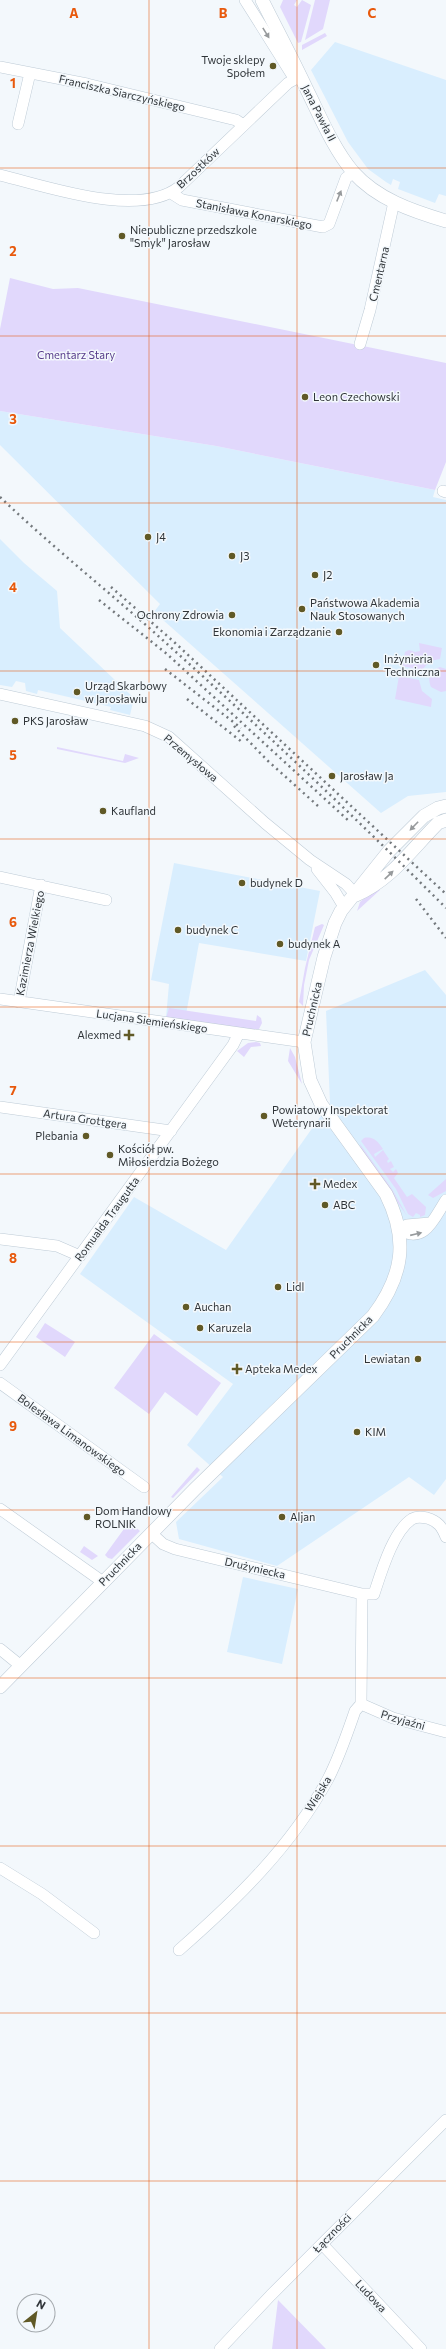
<svg xmlns="http://www.w3.org/2000/svg" width="446" height="2349" font-family="Commissioner,sans-serif">
<rect width="100%" height="100%" fill="#f3f8fc"/>
<path fill="#d9eefe" d="M335 42 446 80V196L439 194 435 203 398 189 400 182 393 179 391 185 386 182 368 169 348 142 311 70Z
M0 411 216 446 435 490 433 497 446 500V792L408 796 381 813 154 612 160 604 0 445Z
M0 539 24 563 57 591 60 628 134 698 130 715 110 710 111 707 103 705 38 690 37 694 26 691 25 683 16 681 12 687 0 685Z
M174 863 320 891 306 961 199 943 185 1020 166 1018 169 984 151 980Z
M425 970 446 995V1479L434 1495 409 1477 277 1566 179 1539 176 1522 223 1477 187 1445 233 1384 80 1274 134 1197 226 1250 330 1103 326 1011Z
M243 1577 298 1589 282 1664 227 1652Z"/>
<path fill="#e1d8fc" d="M283 0H297L294 5 297 7 302 0 311 5 301 42 298 43 280 7Z
M315 0H330L323 29 305 40Z
M325 33 327 36 302 50V45Z
M10 278 53 289 78 288 446 363V462L435 490 216 446 0 411V329Z
M419 643 442 648 440 659 430 661 422 670 402 666 405 652 409 650 415 652 420 651Z
M440 667 446 669V691L441 692 431 687C427 678 430 670 440 667Z
M399 676 419 680 422 691 432 699 431 707 395 699Z
M57 747 123 761 125 754 139 758 125 763 57 749Z
M377 887 380 890 357 911 360 902Z
M322 924 324 925 309 960 304 985 303 1006 299 1002 305 968 315 927Z
M169 1008 256 1021 257 1015 261 1018 262 1023 259 1029 254 1030 166 1018Z
M256 1042 260 1043 261 1046 251 1047 244 1057 237 1051 248 1043Z
M290 1048 295 1057 302 1084 288 1061Z
M364 1138C374 1136 378 1142 383 1149L374 1154 375 1157 383 1150 389 1159 387 1161 388 1163 391 1161 394 1167 390 1169 393 1172 396 1169 398 1173 394 1178 407 1197 412 1194 426 1207 425 1215 420 1217V1215L416 1213 413 1217 408 1214 396 1189 361 1141Z
M360 1144 392 1189 407 1216 361 1149Z
M446 1179V1191L433 1198 428 1195Z
M45 1323 75 1342 65 1357 36 1337Z
M154 1334 221 1383 197 1416 165 1392 149 1414 114 1388Z
M197 1467 200 1470 173 1498 171 1497Z
M129 1522 140 1531 112 1559 108 1558 105 1555Z
M84 1546 98 1556 92 1560 80 1552Z
M278 2300 326 2349H272Z"/>
<g fill="none" stroke-linecap="round" stroke-linejoin="round">
<g stroke="#becbd6" stroke-width="12">
<path id="minor" d="M245 0 294 78
M0 67 87 84 236 120 243 125
M18 124 30 73
M0 175C46 186 138 219 179 187L288 83 301 76
M171 193 182 200 323 227 329 224 346 178 354 172
M360 344 370 310 394 202
M443 491 446 492
M0 694 145 726 169 737 265 823 310 860 346 884 356 895
M317 869 335 892 344 907
M0 877 106 900
M0 999 304 1042
M19 1002 41 885
M0 1107 171 1131
M430 1223 407 1225 399 1230C425 1244 433 1220 446 1200
M0 1239 57 1246 80 1256
M0 1365 233 1045 239 1033
M0 1383 144 1487
M0 1509 103 1582
M151 1533 163 1544 175 1549 362 1594H374C381 1573 393 1531 412 1519 417 1516 422 1517 427 1518 438 1521 442 1527 446 1537
M0 1649 21 1666
M361 1704 393 1718 446 1732
M0 1868 42 1894 94 1933
M179 1950C236 1900 291 1847 328 1779 339 1758 347 1734 355 1711L361 1704 362 1594
M322 2244 421 2349
M220 2349 271 2295 446 2120"/>
</g>
<g stroke="#becbd6" stroke-width="14">
<path id="major" d="M262 0C277 30 293 60 307 90 321 118 333 148 353 172 377 199 412 211 446 221
M356 895C391 880 411 850 438 823L446 820
M0 1687 195 1489 373 1316C403 1276 409 1240 386 1194L321 1104 310 1080 304 1042 324 957 335 923 341 911 389 851 424 816 438 808 446 806"/>
</g>
<use href="#minor" stroke="#fff" stroke-width="11"/>
<use href="#major" stroke="#fff" stroke-width="13"/>
<path stroke="#74797d" stroke-width="2.5" stroke-dasharray="2 4" stroke-linecap="butt" d="M0 497C47 542 98 583 147 626 249 717 349 811 446 908
M111 587 173 641 446 894
M99 600 167 654 350 822
M165 669 241 728
M187 699 242 742
M234 726 268 761 318 806
M416 899 446 938"/>
</g>
<defs><path id="oneway-solid" d="M-6-.8H1V-3.2L6.5 0L1 3.2V.8H-6Z"/></defs>
<g fill="#979a9c">
<use href="#oneway-solid" transform="translate(266 33) rotate(58)"/>
<use href="#oneway-solid" transform="translate(339 196) rotate(-68)"/>
<use href="#oneway-solid" transform="translate(414 826) rotate(134)"/>
<use href="#oneway-solid" transform="translate(389 875) rotate(-44)"/>
<use href="#oneway-solid" transform="translate(416 1234) rotate(-13)"/>
</g>
<path fill="none" stroke="#e8590c" stroke-width="1" stroke-opacity="0.55" d="M149 0V2349M297 0V2349M0 168H446M0 336H446M0 503H446M0 671H446M0 839H446M0 1007H446M0 1174H446M0 1342H446M0 1510H446M0 1678H446M0 1846H446M0 2013H446M0 2181H446"/>
<g fill="#605926" stroke="#f3f8fc" stroke-width="1.5">
<circle cx="273" cy="66" r="4"/>
<circle cx="122" cy="236" r="4"/>
<circle cx="305" cy="397" r="4"/>
<circle cx="148" cy="537" r="4"/>
<circle cx="232" cy="556" r="4"/>
<circle cx="315" cy="575" r="4"/>
<circle cx="302" cy="609" r="4"/>
<circle cx="232" cy="615" r="4"/>
<circle cx="339" cy="632" r="4"/>
<circle cx="376" cy="665" r="4"/>
<circle cx="77" cy="692" r="4"/>
<circle cx="15" cy="721" r="4"/>
<circle cx="332" cy="776" r="4"/>
<circle cx="103" cy="811" r="4"/>
<circle cx="242" cy="883" r="4"/>
<circle cx="178" cy="930" r="4"/>
<circle cx="280" cy="944" r="4"/>
<path d="M127 1029h4v4h4v4h-4v4h-4v-4h-4v-4h4z"/>
<circle cx="264" cy="1116" r="4"/>
<circle cx="86" cy="1136" r="4"/>
<circle cx="110" cy="1155" r="4"/>
<path d="M313 1178h4v4h4v4h-4v4h-4v-4h-4v-4h4z"/>
<circle cx="325" cy="1205" r="4"/>
<circle cx="278" cy="1287" r="4"/>
<circle cx="186" cy="1307" r="4"/>
<circle cx="200" cy="1328" r="4"/>
<circle cx="418" cy="1359" r="4"/>
<path d="M235 1363h4v4h4v4h-4v4h-4v-4h-4v-4h4z"/>
<circle cx="357" cy="1432" r="4"/>
<circle cx="87" cy="1517" r="4"/>
<circle cx="282" cy="1517" r="4"/>
</g>
<g text-anchor="middle" stroke-width="3" stroke-linejoin="round" paint-order="stroke">
<g font-size="11" fill="#2f3438" stroke="#f3f8fc" text-anchor="start">
<text x="265" y="64" text-anchor="end">Twoje sklepy<tspan x="265" dy="13">Społem</tspan></text>
<text x="130" y="234">Niepubliczne przedszkole<tspan x="130" dy="13">"Smyk" Jarosław</tspan></text>
<text x="313" y="401">Leon Czechowski</text>
<text x="156" y="541">J4</text>
<text x="240" y="560">J3</text>
<text x="323" y="579">J2</text>
<text x="310" y="607">Państwowa Akademia<tspan x="310" dy="13">Nauk Stosowanych</tspan></text>
<text x="224" y="619" text-anchor="end">Ochrony Zdrowia</text>
<text x="331" y="636" text-anchor="end">Ekonomia i Zarządzanie</text>
<text x="384" y="663">Inżynieria<tspan x="384" dy="13">Techniczna</tspan></text>
<text x="85" y="690">Urząd Skarbowy<tspan x="85" dy="13">w Jarosławiu</tspan></text>
<text x="23" y="725">PKS Jarosław</text>
<text x="340" y="780">Jarosław Ja</text>
<text x="111" y="815">Kaufland</text>
<text x="250" y="887">budynek D</text>
<text x="186" y="934">budynek C</text>
<text x="288" y="948">budynek A</text>
<text x="121" y="1039" text-anchor="end">Alexmed</text>
<text x="272" y="1114">Powiatowy Inspektorat<tspan x="272" dy="13">Weterynarii</tspan></text>
<text x="78" y="1140" text-anchor="end">Plebania</text>
<text x="118" y="1153">Kościół pw.<tspan x="118" dy="13">Miłosierdzia Bożego</tspan></text>
<text x="323" y="1188">Medex</text>
<text x="333" y="1209">ABC</text>
<text x="286" y="1291">Lidl</text>
<text x="194" y="1311">Auchan</text>
<text x="208" y="1332">Karuzela</text>
<text x="410" y="1363" text-anchor="end">Lewiatan</text>
<text x="245" y="1373">Apteka Medex</text>
<text x="365" y="1436">KIM</text>
<text x="95" y="1515">Dom Handlowy<tspan x="95" dy="13">ROLNIK</tspan></text>
<text x="290" y="1521">Aljan</text>
</g>
<g font-size="11" fill="#2f3438" stroke="#f3f8fc">
<text transform="translate(122 93) rotate(13)" y="4">Franciszka Siarczyńskiego</text>
<text transform="translate(319 113) rotate(63)" y="4">Jana Pawła II</text>
<text transform="translate(198 168) rotate(-43)" y="4">Brzostków</text>
<text transform="translate(254 214) rotate(11)" y="4">Stanisława Konarskiego</text>
<text transform="translate(379 274) rotate(-77)" y="4">Cmentarna</text>
<text transform="translate(191 758) rotate(40)" y="4">Przemysłowa</text>
<text transform="translate(30 943) rotate(-79)" y="4">Kazimierza Wielkiego</text>
<text transform="translate(312 1009) rotate(-77)" y="4">Pruchnicka</text>
<text transform="translate(152 1021) rotate(8)" y="4">Lucjana Siemieńskiego</text>
<text transform="translate(85 1119) rotate(8)" y="4">Artura Grottgera</text>
<text transform="translate(107 1219) rotate(-54)" y="4">Romualda Traugutta</text>
<text transform="translate(351 1337) rotate(-45)" y="4">Pruchnicka</text>
<text transform="translate(72 1435) rotate(36)" y="4">Bolesława Limanowskiego</text>
<text transform="translate(120 1564) rotate(-46)" y="4">Pruchnicka</text>
<text transform="translate(255 1568) rotate(13)" y="4">Drużyniecka</text>
<text transform="translate(403 1720) rotate(16)" y="4">Przyjaźni</text>
<text transform="translate(318 1794) rotate(-58)" y="4">Wiejska</text>
<text transform="translate(332 2233) rotate(-46)" y="4">Łączności</text>
<text transform="translate(371 2296) rotate(47)" y="4">Ludowa</text>
</g>
<g font-size="11" fill="#563b8a" stroke="#f3f8fc">
<text x="76" y="359">Cmentarz Stary</text>
</g>
</g>
<g font-size="13" text-anchor="middle" font-weight="bold" fill="#e8590c" stroke="#f3f8fc" stroke-width="3" stroke-linejoin="round" paint-order="stroke">
<text x="74" y="18">A</text>
<text x="223" y="18">B</text>
<text x="372" y="18">C</text>
<text x="13" y="88">1</text>
<text x="13" y="256">2</text>
<text x="13" y="424">3</text>
<text x="13" y="592">4</text>
<text x="13" y="760">5</text>
<text x="13" y="927">6</text>
<text x="13" y="1095">7</text>
<text x="13" y="1263">8</text>
<text x="13" y="1431">9</text>
</g>
<g transform="translate(36 2313) rotate(30)"><circle r="19" fill="#f3f8fc" stroke="#a5aaae"/>
<path d="M0-3L7 15L0 10L-7 15Z" fill="#605926"/>
<text y="-6" font-size="11" font-weight="bold" text-anchor="middle" fill="#2f3438">N</text>
</g>
</svg>
